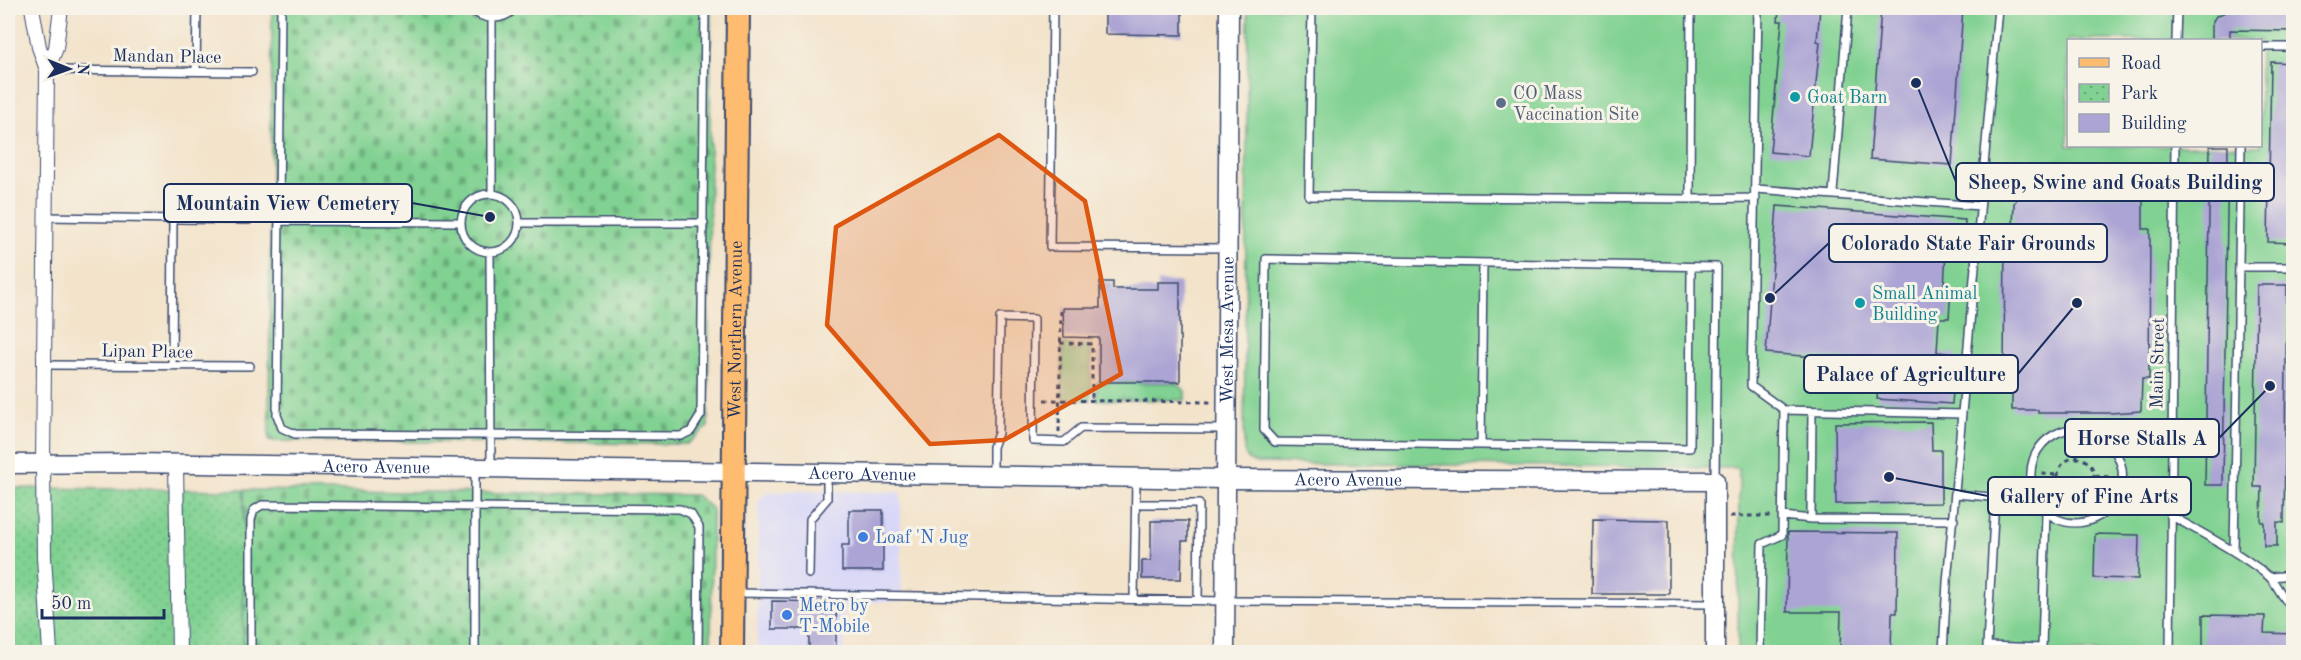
<svg xmlns="http://www.w3.org/2000/svg" width="2301" height="660" font-family="'Old Standard TT',serif">
<defs>
<pattern id="grass-tufts" width="24" height="20" patternUnits="userSpaceOnUse" patternTransform="scale(1.5)"><rect width="24" height="20" fill="#81d292"/><path d="M3 7l-1-3M5 7V3M7 7l1-3M15 17l-1-3M17 17v-4M19 17l1-3" fill="none" stroke="#69ab7a"/></pattern>
<pattern id="cemetery-stones" width="16" height="16" patternUnits="userSpaceOnUse" patternTransform="scale(1.5)"><rect width="16" height="16" fill="#81d292"/><path d="M2 7V4a2 2 0 0 1 4 0v3zM10 15v-3a2 2 0 0 1 4 0v3z" fill="#69ab7a"/></pattern>
<pattern id="park-dots" width="8" height="8" patternUnits="userSpaceOnUse" patternTransform="scale(1.5)"><rect width="8" height="8" fill="#81d292"/><path d="M2 2h.1M6 6h.1" fill="none" stroke="#69ab7a" stroke-width="1.8" stroke-linecap="round"/></pattern>
</defs>
<rect width="100%" height="100%" fill="#f7f3e8"/>
<filter id="ink" filterUnits="userSpaceOnUse"><feTurbulence type="fractalNoise" baseFrequency=".0167" numOctaves="2"/><feDisplacementMap in="SourceGraphic" scale="12" xChannelSelector="R" yChannelSelector="G"/><feConvolveMatrix kernelMatrix="1 2 1 2 8 2 1 2 1" color-interpolation-filters="sRGB"/></filter>
<filter id="wash" filterUnits="userSpaceOnUse"><feTurbulence type="fractalNoise" baseFrequency=".008" numOctaves="4" result="noise"/><feDisplacementMap in="SourceGraphic" scale="24" xChannelSelector="R" yChannelSelector="G"/><feGaussianBlur stdDeviation="1.35" result="paint"/><feColorMatrix in="noise" values="0 0 0 0 0 0 0 0 0 0 0 0 0 0 0 0 0 1.4 0 .05"/><feComposite in="paint" operator="in"/></filter>
<g filter="url(#wash)">
<rect width="100%" height="100%" fill="#f3e3ca"/>
<path fill="#d8d7f8" d="M786 491 901 492 902 602H844V652H757L759 500 766 493Z"/>
<path fill="url(#grass-tufts)" stroke="#4e8078" stroke-width="1.5" d="M1063 344 1073 345 1074 351 1078 350V345H1091V400L1062 399Z
M1097 382 1177 383 1185 391V400H1097Z"/>
<path fill="url(#cemetery-stones)" stroke="#4e8078" stroke-width="1.5" d="M272 8H711L708 427 687 444 269 441Z
M244 490 696 495 712 509 711 652H243Z"/>
<path fill="url(#park-dots)" stroke="#4e8078" stroke-width="1.5" d="M8 488 244 490 243 652H8Z"/>
<path fill="#81d292" stroke="#4e8078" stroke-width="1.5" fill-rule="evenodd" d="M1248 8H2293V652H1738L1739 468 1256 463 1248 460 1244 451ZM2068 40H2260V146H2068Z"/>
<g id="blocks">
<path fill="#aca4d4" d="M1105 8H1182V35L1105 34Z
M1779 8H1820L1817 41 1820 42 1809 156 1770 152 1782 21H1778Z
M1881 8H1963L1952 165 1870 159Z
M2230 10 2294 11V31L2230 30V40H2212V23L2216 16Z
M2271 62 2294 63V243L2268 242Z
M2210 146H2228L2223 485H2205Z
M2020 195 2140 196 2143 201V229H2150L2149 379H2142L2141 411 2110 413H2038V410H2012V377H2004L2005 228 2013 227 2014 203Z
M1777 206 1965 220 1963 252 1946 251 1944 288H1951L1949 318H1939L1937 352 1956 354 1952 404 1877 399 1880 362 1766 353Z
M1100 282H1113V289H1158V282H1180V382H1099V338L1064 337 1063 308H1100Z
M2257 285H2287L2284 523 2277 522V546H2264V522H2261L2262 487H2254Z
M1931 422 1932 450H1941V503L1836 504 1835 423Z
M849 510H883V571H842V545H849Z
M1593 519 1669 520V594H1592Z
M1151 521H1188V541H1182L1181 579H1142V561H1151Z
M1788 532 1898 533 1897 613H1892L1891 652H1840L1841 612H1787Z
M2095 534 2139 535 2138 579 2094 578Z
M772 601 836 602V652H809V629H772Z
M2203 615 2265 616 2264 633 2294 634V652H2203Z"/>
</g>
</g>
<g filter="url(#ink)">
<use href="#blocks" fill-opacity="0" stroke="#3b4a6e" stroke-width="1.5"/>
<g fill="none" stroke-linecap="round" stroke-linejoin="round">
<g stroke="#3b4a6e" stroke-width="10">
<path id="service" d="M281 8 277 415 282 428 295 434 681 436 691 431 701 415 705 8
M470 8C484 22 503 21 516 8
M1053 8 1050 247 1226 248
M1312 8 1309 196 1690 199 1691 8
M1758 8 1751 386 1784 410 1782 535 1762 544 1760 652
M2176 40 2177 8
M2260 47H2294
M47 70 252 72
M196 71 197 8
M1756 189 1980 206
M492 193V19
M1833 193 1848 8
M461 223a29 29 0 1 1 58 0a29 29 0 1 1-58 0Z
M1690 199 1756 198
M46 217 249 220
M279 221 459 222
M520 223H704
M490 252 491 467
M1691 267 1690 448 1275 442 1264 430 1266 259 1717 267 1715 481
M2240 267H2294
M44 365 250 366
M172 366 173 219
M1784 410 1962 414
M1481 445 1483 263
M993 475V447L998 433 1000 318 1034 319 1033 441 1064 442 1081 428 1225 429
M2121 487 2150 489 2170 494
M1955 494 2037 501C2043 508 2048 515 2057 519 2081 530 2113 516 2120 490 2124 478 2123 466 2117 455 2090 401 2008 437 2037 501
M1995 498 1987 646 2042 648 2046 512
M1136 504H1199L1198 600
M2170 515C2203 534 2237 551 2267 575 2278 583 2281 600 2294 607
M1783 516 1811 519 1954 520
M1811 519 1812 411
M2234 551 2241 146
M809 574 810 519 827 499V474
M2270 577 2294 575
M735 593 1225 601 1713 604
M1134 599 1136 480
M251 652V520L254 510 262 505 680 509 691 514 699 527 698 652
M475 652V469
M1943 652 1947 582 1998 8
M2170 652 2175 146"/>
</g>
<g stroke="#3b4a6e" stroke-width="16">
<path id="minor" d="M32 8 39 47 47 70 43 464 44 557 50 652
M47 70 56 48 61 8
M176 464 179 652"/>
</g>
<g stroke="#3b4a6e" stroke-width="21">
<g id="tertiary">
<path id="s1" d="M8 464 133 463 1226 479 1715 481V652"/>
<path id="s2" d="M1225 652 1229 8"/>
</g>
</g>
<g stroke="#3b4a6e" stroke-width="26">
<g id="primary">
<path id="s3" d="M732 652 738 8"/>
</g>
</g>
<path stroke="#3b4a6e" stroke-width="3" stroke-dasharray="4.5 4.5" stroke-linecap="butt" d="M1060 343 1092 344V401
M1044 400 1209 402V404
M1059 432 1061 311
M2077 457V441
M2058 476a18 18 0 1 1 36 0a18 18 0 1 1-36 0Z
M2042 474 2058 475
M2095 476 2111 477
M2075 513 2076 494
M1730 516H1772"/>
<use href="#service" stroke="#fff" stroke-width="7"/>
<use href="#minor" stroke="#fff" stroke-width="14"/>
<use href="#tertiary" stroke="#fff" stroke-width="18"/>
<use href="#primary" stroke="#febc70" stroke-width="22"/>
</g>
</g>
<path fill="#de5710" fill-opacity="0.2" stroke="#de5710" stroke-width="4.5" stroke-linejoin="round" d="M999 135 1085 201 1121 374 1004 440 930 444 827 325 836 227Z"/>
<g fill="#0f9aa8" stroke="#f7f3e8" stroke-width="2">
<circle cx="1795" cy="97" r="6"/>
<circle cx="1860" cy="303" r="6"/>
</g>
<circle fill="#5c6f8a" stroke="#f7f3e8" stroke-width="2" cx="1501" cy="103" r="6"/>
<g fill="#3f7fe0" stroke="#f7f3e8" stroke-width="2">
<circle cx="863" cy="537" r="6"/>
<circle cx="787" cy="615" r="6"/>
</g>
<g text-anchor="middle" stroke-width="6" stroke-linejoin="round" paint-order="stroke">
<g font-size="18" fill="#1b2f5e" stroke="#f7f3e8">
<text transform="translate(167 56) rotate(1)" y="6">Mandan Place</text>
<text dy="6" stroke="none"><textPath href="#s3" startOffset="322">West Northern Avenue</textPath></text>
<text dy="6" stroke="none"><textPath href="#s2" startOffset="322">West Mesa Avenue</textPath></text>
<text transform="translate(147 351) rotate(1)" y="6">Lipan Place</text>
<text transform="translate(2157 363) rotate(-89)" y="6">Main Street</text>
<text dy="6" stroke="none"><textPath href="#s1" startOffset="368">Acero Avenue</textPath></text>
<text dy="6" stroke="none"><textPath href="#s1" startOffset="854">Acero Avenue</textPath></text>
<text dy="6" stroke="none"><textPath href="#s1" startOffset="1340">Acero Avenue</textPath></text>
</g>
<g font-size="18" fill="#4e5e75" stroke="#f7f3e8" text-anchor="start">
<text x="1513" y="99">CO Mass<tspan x="1513" dy="21">Vaccination Site</tspan></text>
</g>
<g font-size="18" fill="#0d838f" stroke="#f7f3e8" text-anchor="start">
<text x="1807" y="103">Goat Barn</text>
<text x="1872" y="299">Small Animal<tspan x="1872" dy="21">Building</tspan></text>
</g>
<g font-size="18" fill="#366cbe" stroke="#f7f3e8" text-anchor="start">
<text x="875" y="543">Loaf 'N Jug</text>
<text x="799" y="611">Metro by<tspan x="799" dy="21">T-Mobile</tspan></text>
</g>
</g>
<path fill="none" stroke="#1b2f5e" stroke-width="2" d="M1916 83L1956 182M490 217L412 203M1770 298L1829 243M2077 303L2018 374M2270 386L2219 438M1889 477L1988 496"/>
<g fill="#1b2f5e" stroke="#f7f3e8" stroke-width="2">
<circle cx="1916" cy="83" r="6"/>
<circle cx="490" cy="217" r="6"/>
<circle cx="1770" cy="298" r="6"/>
<circle cx="2077" cy="303" r="6"/>
<circle cx="2270" cy="386" r="6"/>
<circle cx="1889" cy="477" r="6"/>
</g>
<g fill="#f7f3e8" stroke="#1b2f5e" stroke-width="2">
<rect x="1956" y="163" width="318" height="38" rx="6"/>
<rect x="164" y="184" width="248" height="38" rx="6"/>
<rect x="1829" y="224" width="278" height="38" rx="6"/>
<rect x="1804" y="355" width="214" height="38" rx="6"/>
<rect x="2065" y="419" width="154" height="38" rx="6"/>
<rect x="1988" y="477" width="203" height="38" rx="6"/>
</g>
<g font-size="20" text-anchor="middle" font-weight="bold" fill="#1b2f5e">
<text x="2115" y="189">Sheep, Swine and Goats Building</text>
<text x="288" y="210">Mountain View Cemetery</text>
<text x="1968" y="250">Colorado State Fair Grounds</text>
<text x="1911" y="381">Palace of Agriculture</text>
<text x="2142" y="445">Horse Stalls A</text>
<text x="2089" y="503">Gallery of Fine Arts</text>
</g>
<rect width="2301" height="660" fill="none" stroke="#f7f3e8" stroke-width="30"/>
<rect x="2067" y="39" width="195" height="108" fill="#f7f3e8" stroke="#9fa5b1" stroke-width="1.5"/>
<rect x="2079" y="58" width="30" height="9" fill="#febc70" stroke="#9fa5b1" stroke-width="1.5"/>
<text x="2121" y="69" font-size="18" fill="#1b2f5e">Road</text>
<rect x="2079" y="84" width="30" height="18" fill="url(#park-dots)" stroke="#9fa5b1" stroke-width="1.5"/>
<text x="2121" y="99" font-size="18" fill="#1b2f5e">Park</text>
<rect x="2079" y="114" width="30" height="18" fill="#aca4d4" stroke="#9fa5b1" stroke-width="1.5"/>
<text x="2121" y="129" font-size="18" fill="#1b2f5e">Building</text>
<g transform="translate(69 69) rotate(91)" stroke="#f7f3e8" stroke-width="4.5" paint-order="stroke">
<path d="M0-4.5L10 22L0 15L-10 22Z" fill="#1b2f5e"/>
<text y="-9" font-size="16" font-weight="bold" text-anchor="middle" fill="#1b2f5e">N</text>
</g>
<path d="M42 609v9h122v-9" fill="none" stroke="#1b2f5e" stroke-width="3"/>
<text x="51" y="609" font-size="18" fill="#1b2f5e" stroke="#f7f3e8" stroke-width="4.5" paint-order="stroke">50 m</text>
</svg>
